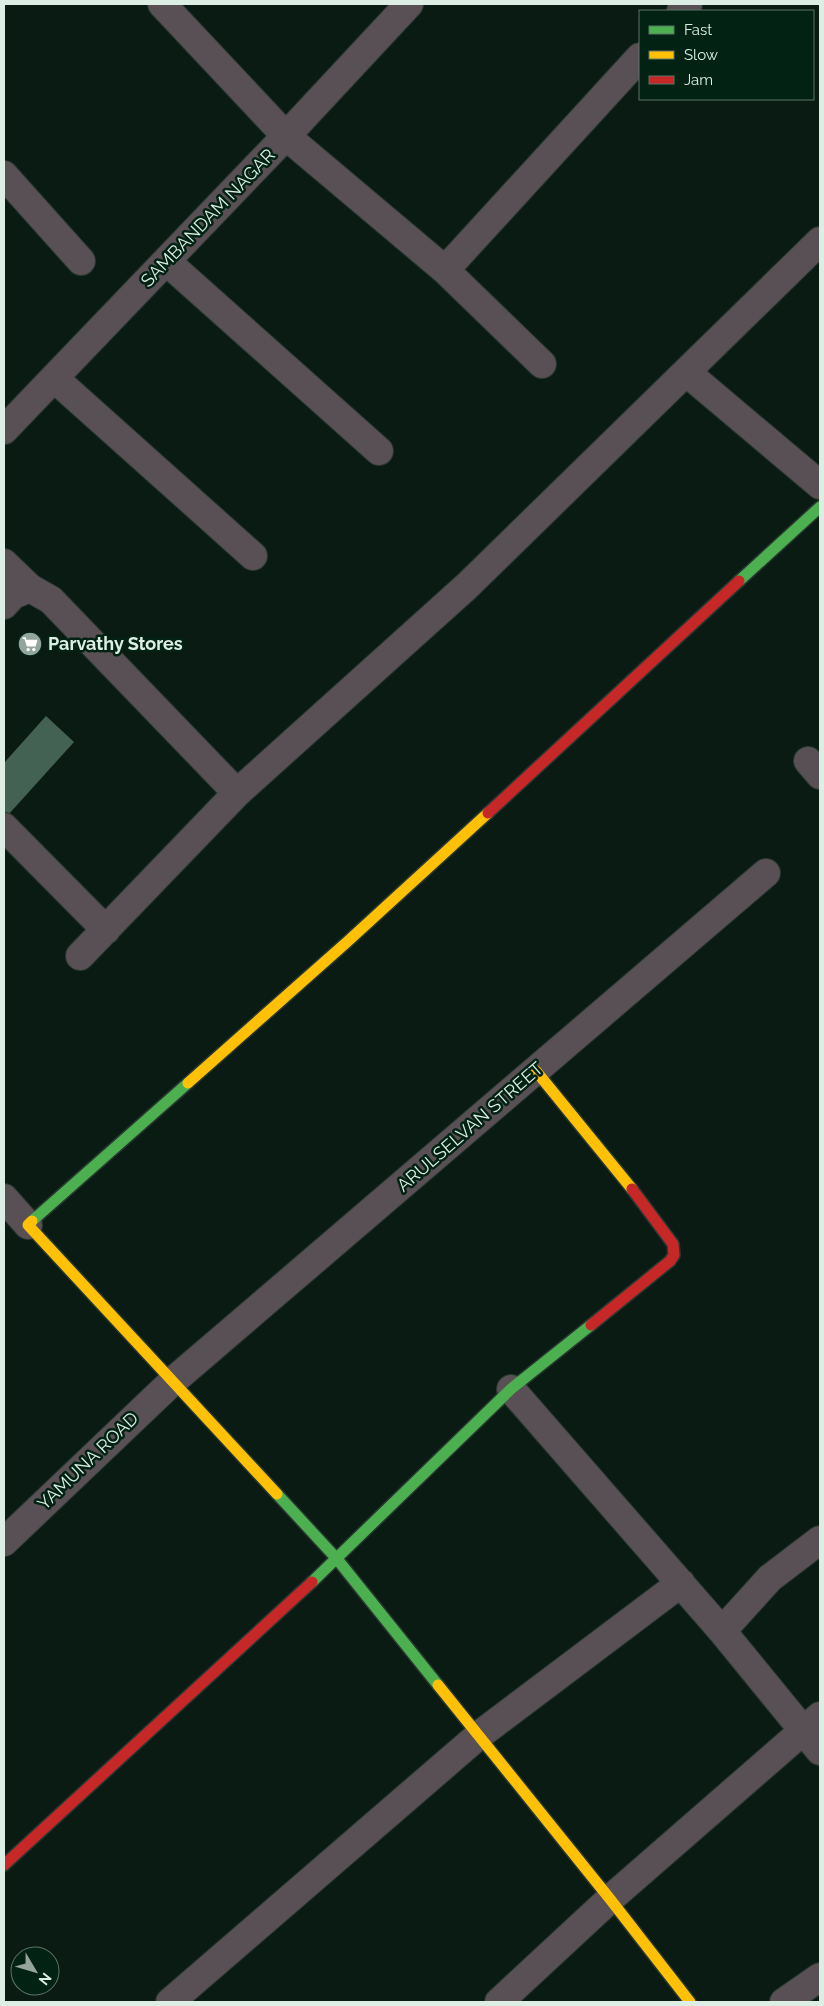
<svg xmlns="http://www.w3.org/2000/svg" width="824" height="2006" font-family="Raleway,sans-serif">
<rect width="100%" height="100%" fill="#091b13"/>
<path fill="#446254" d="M46 716 74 742 8 815 4 812V763Z"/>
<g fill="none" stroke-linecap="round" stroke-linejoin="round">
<g stroke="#283730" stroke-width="30">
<path id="street" d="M162 4 286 136 445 270 542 364
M681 11 688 4
M4 175 81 261
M166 261 379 451
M445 270 640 57
M686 372 820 485
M54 378 253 556
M4 430 286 136 409 4
M4 563 30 588 13 595 4 605
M30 588 51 600 237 793
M808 761 820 775
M4 827 106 930
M80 956 237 793 467 586 820 241
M4 1198 28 1225
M511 1389 722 1631
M820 1540 770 1578 722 1631 820 1751
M4 1542 173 1381 766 873
M170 2002 478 1736 681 1583
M499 2002 610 1899 820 1716
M784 2002 820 1977"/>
</g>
<g stroke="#283730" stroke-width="14">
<path id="fast" d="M739 581 820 507
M32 1221 188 1083
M277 1494 337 1559 438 1685
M312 1582 511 1389 591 1325"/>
</g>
<g stroke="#283730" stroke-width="14">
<path id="slow" d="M536 1071 632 1189
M188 1083 347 942 488 813
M32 1221 28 1225 277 1494
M438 1685 610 1899 690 2002"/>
</g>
<g stroke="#283730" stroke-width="14">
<path id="jam" d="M488 813 739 581
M591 1325 670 1261 674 1255 673 1244 632 1189
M4 1865 312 1582"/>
</g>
<use href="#street" stroke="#585054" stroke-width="28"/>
<use href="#fast" stroke="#4caf50" stroke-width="11"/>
<use href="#slow" stroke="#ffc107" stroke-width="11"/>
<use href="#jam" stroke="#c62828" stroke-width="11"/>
</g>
<defs>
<g id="supermarket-disc" transform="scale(1.25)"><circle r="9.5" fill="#93a59c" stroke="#022214"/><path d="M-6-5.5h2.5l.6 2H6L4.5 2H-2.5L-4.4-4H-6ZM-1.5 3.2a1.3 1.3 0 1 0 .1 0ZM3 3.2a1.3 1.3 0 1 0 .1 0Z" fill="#fff"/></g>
</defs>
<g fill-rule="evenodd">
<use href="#supermarket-disc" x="30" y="644"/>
</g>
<g text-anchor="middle" stroke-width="5" stroke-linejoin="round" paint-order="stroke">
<g font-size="18" fill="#ddefe5" stroke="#022214">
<text transform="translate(208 218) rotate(-46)" y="6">SAMBANDAM NAGAR</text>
<text transform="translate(470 1127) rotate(-41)" y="6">ARULSELVAN STREET</text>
<text transform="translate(88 1461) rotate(-44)" y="6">YAMUNA ROAD</text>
</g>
<g font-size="18" font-weight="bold" fill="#ddefe5" stroke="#022214" text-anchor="start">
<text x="48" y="650">Parvathy Stores</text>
</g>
</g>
<rect width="824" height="2006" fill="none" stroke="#ddefe5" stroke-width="10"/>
<rect x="639" y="10" width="175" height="90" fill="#022214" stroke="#5a7468"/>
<rect x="649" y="26" width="25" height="8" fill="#4caf50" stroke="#5a7468"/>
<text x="684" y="35" font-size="15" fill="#ddefe5">Fast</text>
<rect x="649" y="51" width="25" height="8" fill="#ffc107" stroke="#5a7468"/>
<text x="684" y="60" font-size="15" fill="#ddefe5">Slow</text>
<rect x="649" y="76" width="25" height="8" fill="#c62828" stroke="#5a7468"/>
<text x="684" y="85" font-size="15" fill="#ddefe5">Jam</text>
<g transform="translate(35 1971) rotate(128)"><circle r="24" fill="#022214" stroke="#5a7468"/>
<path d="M0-4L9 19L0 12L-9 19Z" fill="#93a59c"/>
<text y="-8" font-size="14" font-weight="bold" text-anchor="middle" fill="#ddefe5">N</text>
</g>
</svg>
